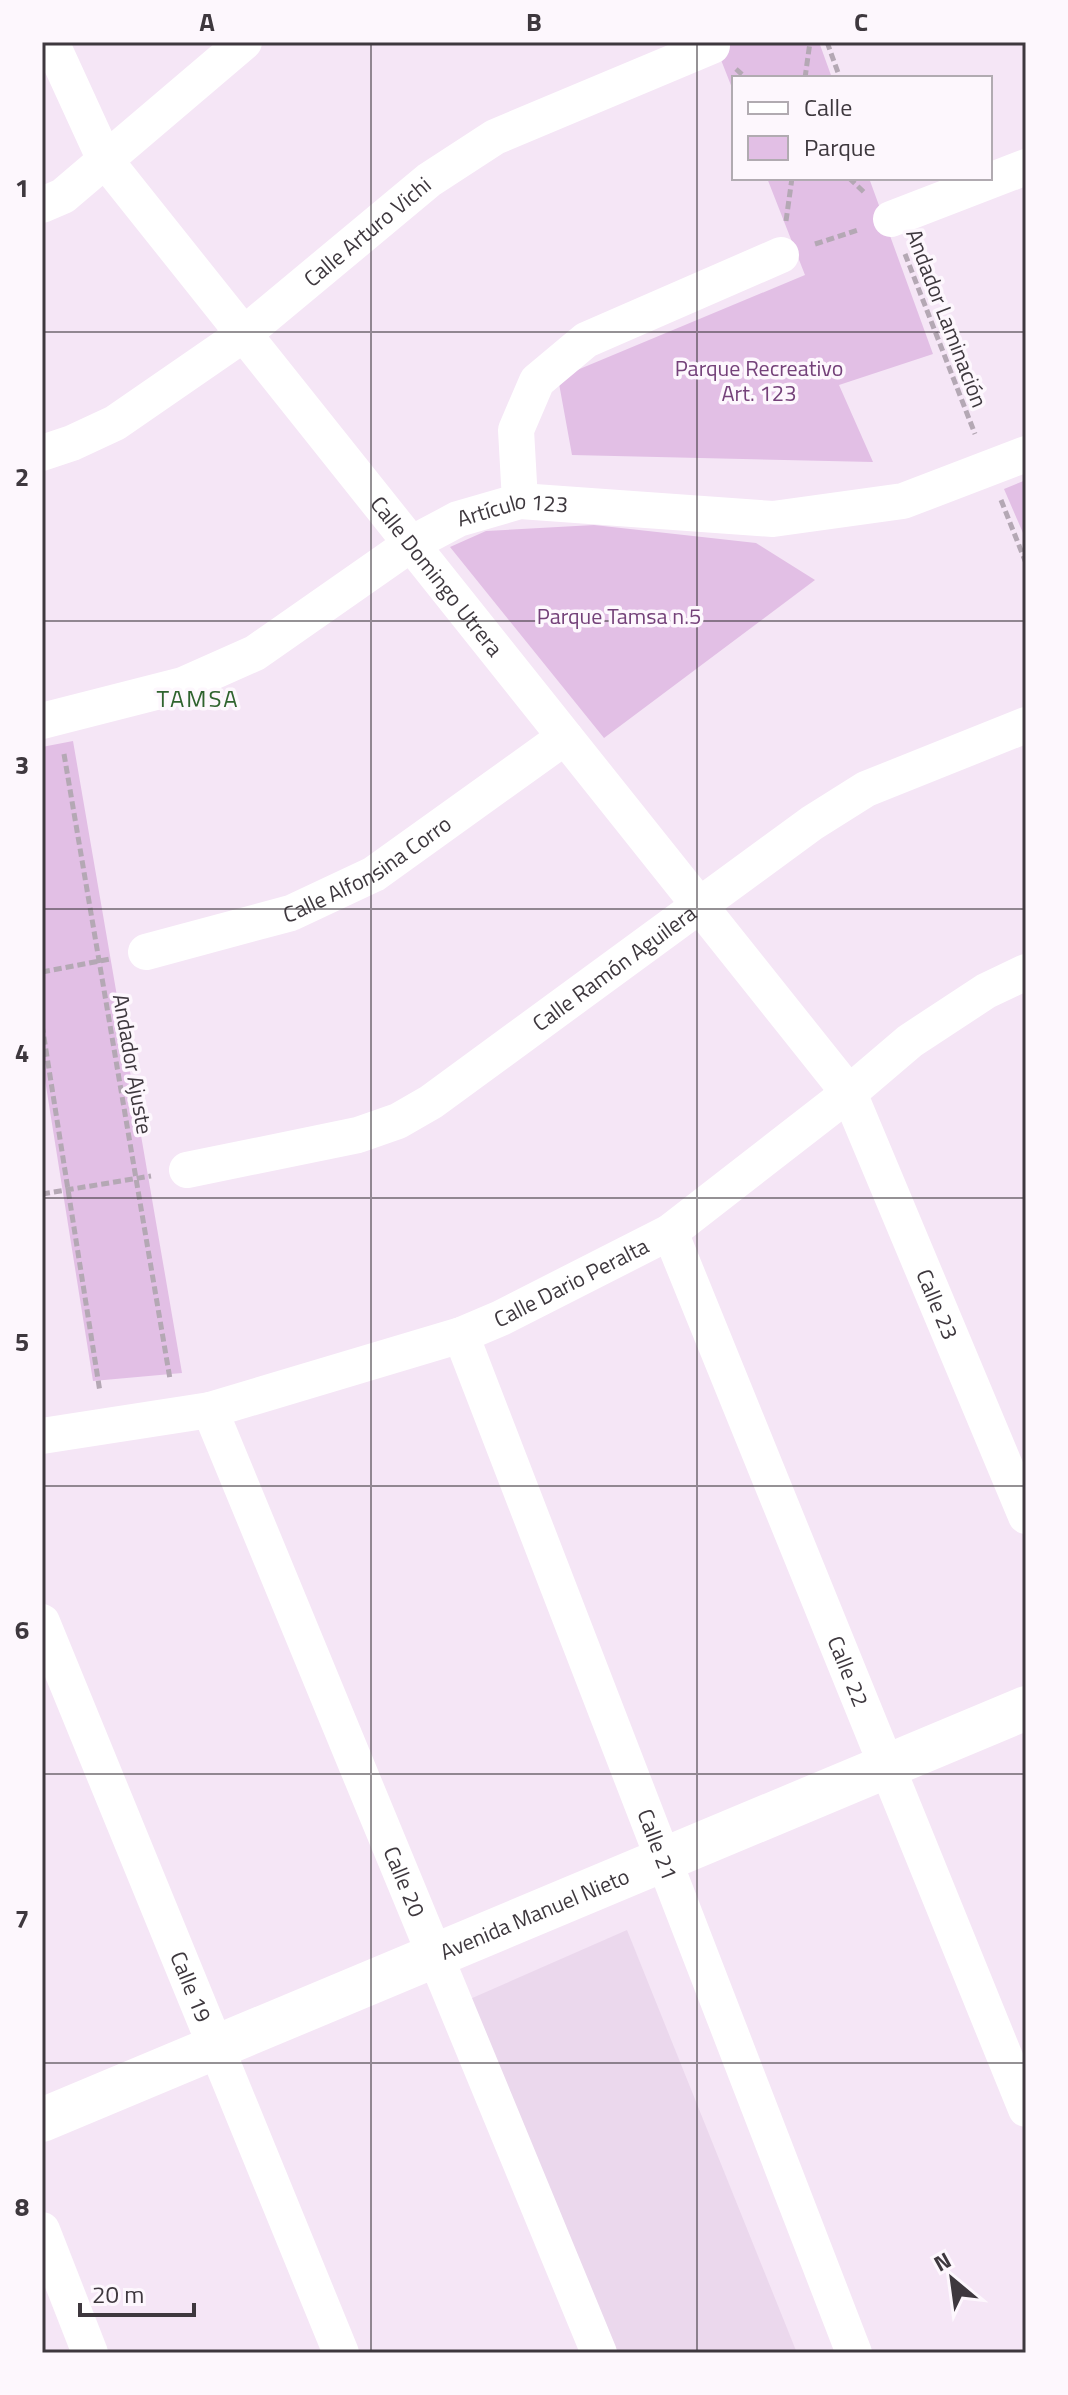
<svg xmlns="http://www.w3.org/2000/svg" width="1068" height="2395" font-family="'Titillium Web',sans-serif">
<rect width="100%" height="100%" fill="#f5e6f6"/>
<path fill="#ebd8ed" d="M627 1930 797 2353H618L470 1999Z"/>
<path fill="#e2bfe5" d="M714 42H819L832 78H734V93Z
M767 178H869L933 354 839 385 873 462 572 455 558 378 805 275Z
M1026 480V540L1004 489Z
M594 525 756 543 815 580 604 738 450 547 486 531Z
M73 741 182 1373 93 1381 42 1061V747Z"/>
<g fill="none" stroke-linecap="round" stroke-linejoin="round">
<path stroke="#b4a8b4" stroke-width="5" stroke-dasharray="8 4" stroke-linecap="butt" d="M827 42 840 78
M736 69 746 78
M805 78 810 42
M849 178 866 194
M786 221 792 178
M815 244 858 230
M905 254 975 434
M1001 500 1026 563
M64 754 170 1379
M42 972 110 959
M42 1025 100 1392
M42 1194 151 1176"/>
<g stroke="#fff" stroke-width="36">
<path id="s1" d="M51 42 105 160 849 1093 1026 1516"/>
<path d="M42 205 63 196 244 42"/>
<path d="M891 219 1026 167"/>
<path id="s2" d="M42 453 72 443 115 423 244 334 429 180 495 137 712 46"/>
<path d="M520 501 516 430 537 381 586 340 781 255"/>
<path id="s3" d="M42 721 183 685 255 653 411 544 458 519 520 501 773 519 903 501 1026 454"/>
<path id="s4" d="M146 952 291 913 374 874 565 737"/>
<path id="s5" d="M187 1170 358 1135 398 1121 431 1102 812 823 866 789 1026 725"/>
<path id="s6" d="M670 1232 1026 2109"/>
<path id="s7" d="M461 1335 854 2353"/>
<path id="s8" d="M210 1410 599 2353"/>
<path id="s9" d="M42 1436 210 1410 461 1335 501 1318 670 1232 849 1093 910 1041 986 991 1026 972"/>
<path id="s10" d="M42 1622 341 2353"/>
<path d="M42 2230 90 2353"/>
</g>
<path stroke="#fff" stroke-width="44" id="s11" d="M42 2120 1026 1708"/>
</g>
<path fill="none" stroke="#3e383e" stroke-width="2" stroke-opacity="0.55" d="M371 42V2353M697 42V2353M42 332H1026M42 621H1026M42 909H1026M42 1198H1026M42 1486H1026M42 1774H1026M42 2063H1026"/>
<g text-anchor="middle" stroke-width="7" stroke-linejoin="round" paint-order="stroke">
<g font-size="22" fill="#3e383e" stroke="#fdf7fd">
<text dy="8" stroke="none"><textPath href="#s2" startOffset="396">Calle Arturo Vichi</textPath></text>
<text transform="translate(947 318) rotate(69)" y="8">Andador Laminación</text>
<text dy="8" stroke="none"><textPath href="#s3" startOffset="524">Artículo 123</textPath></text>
<text dy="8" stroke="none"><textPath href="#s1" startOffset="662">Calle Domingo Utrera</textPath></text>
<text dy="8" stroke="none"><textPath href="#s4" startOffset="238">Calle Alfonsina Corro</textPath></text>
<text dy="8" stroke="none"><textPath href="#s5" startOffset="482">Calle Ramón Aguilera</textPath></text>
<text transform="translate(133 1064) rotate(80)" y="8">Andador Ajuste</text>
<text dy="8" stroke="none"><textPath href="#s9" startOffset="554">Calle Dario Peralta</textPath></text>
<text dy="8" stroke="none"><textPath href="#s1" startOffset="1552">Calle 23</textPath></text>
<text dy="8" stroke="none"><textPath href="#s6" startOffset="474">Calle 22</textPath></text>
<text dy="8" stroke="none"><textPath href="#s7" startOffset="546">Calle 21</textPath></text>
<text dy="8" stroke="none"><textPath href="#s8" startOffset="510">Calle 20</textPath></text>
<text dy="8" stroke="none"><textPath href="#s11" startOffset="534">Avenida Manuel Nieto</textPath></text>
<text dy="8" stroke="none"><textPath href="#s10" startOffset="394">Calle 19</textPath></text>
</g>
<g font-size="22" fill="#744179" stroke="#fdf7fd">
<text x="759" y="376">Parque Recreativo<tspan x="759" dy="25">Art. 123</tspan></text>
<text x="619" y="624">Parque Tamsa n.5</text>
</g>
<g font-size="24" letter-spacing="2" fill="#2f632e" stroke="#fdf7fd">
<text x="198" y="707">TAMSA</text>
</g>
</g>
<rect width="1068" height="2395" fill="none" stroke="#fdf7fd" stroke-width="88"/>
<rect x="732" y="76" width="260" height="104" fill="#fdf7fd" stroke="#b1abb1" stroke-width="2"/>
<rect x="748" y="102" width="40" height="12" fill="#ffffff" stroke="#b1abb1" stroke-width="2"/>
<text x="804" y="116" font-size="24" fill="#3e383e">Calle</text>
<rect x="748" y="136" width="40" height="24" fill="#e2bfe5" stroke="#b1abb1" stroke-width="2"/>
<text x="804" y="156" font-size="24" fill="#3e383e">Parque</text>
<g transform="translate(952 2279) rotate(331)" stroke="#fdf7fd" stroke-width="6" paint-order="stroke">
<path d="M0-6L14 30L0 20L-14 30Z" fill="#3e383e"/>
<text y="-12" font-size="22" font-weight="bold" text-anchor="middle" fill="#3e383e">N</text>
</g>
<path d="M80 2303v12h114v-12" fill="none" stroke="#3e383e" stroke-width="4"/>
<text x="92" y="2303" font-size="24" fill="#3e383e" stroke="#fdf7fd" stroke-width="6" paint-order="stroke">20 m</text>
<rect x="44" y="44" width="980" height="2307" fill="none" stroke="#3e383e" stroke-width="3"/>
<g font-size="26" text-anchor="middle" font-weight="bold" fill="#3e383e">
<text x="207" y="31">A</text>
<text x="534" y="31">B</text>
<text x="861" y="31">C</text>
<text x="22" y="197">1</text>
<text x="22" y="486">2</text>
<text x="22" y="774">3</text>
<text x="22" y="1062">4</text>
<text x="22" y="1351">5</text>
<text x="22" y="1639">6</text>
<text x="22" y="1928">7</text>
<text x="22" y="2216">8</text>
</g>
</svg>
